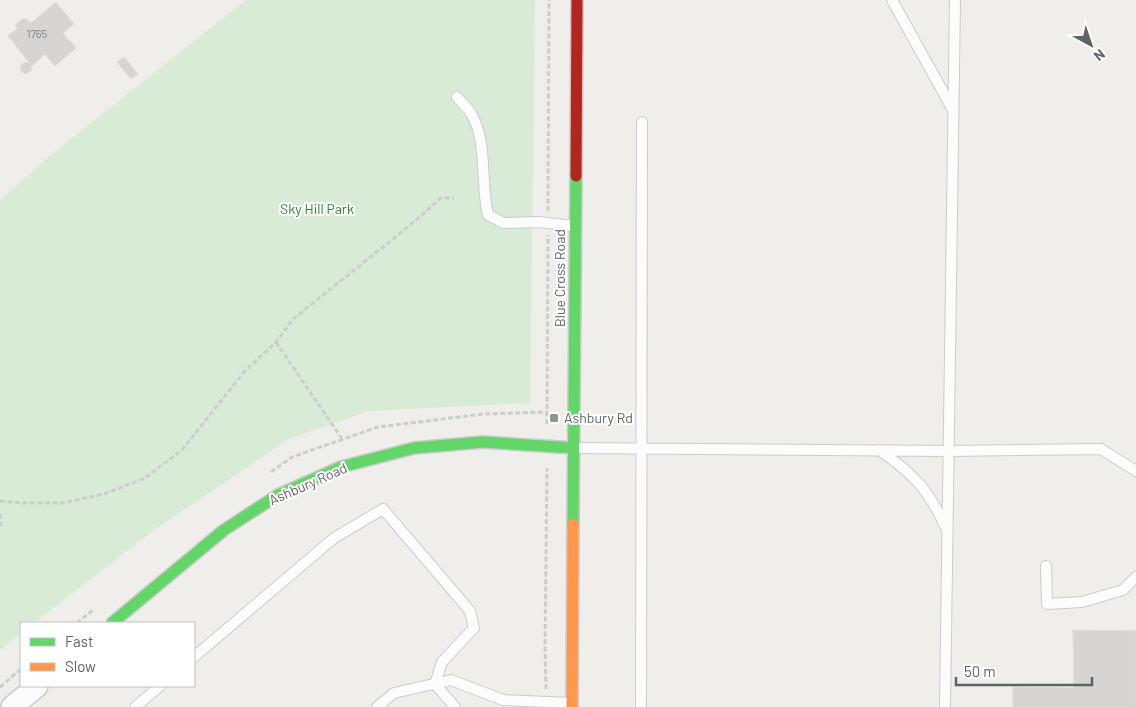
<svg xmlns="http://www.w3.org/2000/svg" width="1136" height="707" font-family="Barlow,sans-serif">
<rect width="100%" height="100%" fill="#efeeea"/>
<path fill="#d8ebd6" d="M246 0H535L530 403 368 411 289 439 154 530 34 623H21V633L0 650V200L53 153Z"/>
<path fill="#d6d5d3" stroke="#deddd9" d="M56 2 74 24 63 33 76 48 55 66 45 54 32 66 8 36 18 28 15 25 24 18 31 23Z
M124 57 138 74 131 79 117 62Z
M20.5 68a5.5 5.5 0 1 1 11 0a5.5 5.5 0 1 1-11 0Z
M1073 630 1136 631V707H1013V687L1074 688Z"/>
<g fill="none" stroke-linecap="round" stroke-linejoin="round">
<g stroke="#cbcccc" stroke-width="12">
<path id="lane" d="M892 0 953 110
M457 97C462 103 469 109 472 115 488 145 480 182 488 215L504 223 539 222 574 226
M574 448 949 451 1101 449 1136 471
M879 450C914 474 928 489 946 528
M1046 566 1047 604 1082 602 1123 590 1136 577
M194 657 334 538 383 509 470 611 474 628 442 662 435 684
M435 684 455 707
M135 707 160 686
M377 707 394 693 451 680 503 700 571 703
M641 707 642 122
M945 707 955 0"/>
</g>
<g stroke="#cbcccc" stroke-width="24">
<path id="street" d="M12 707 37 686"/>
</g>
<g stroke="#cacacb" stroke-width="14">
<path id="fast" d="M573 524 576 176
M112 623 224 530 278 495 341 467 414 448 483 442 574 448"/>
</g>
<g stroke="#cacacb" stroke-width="14">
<path id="slow" d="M572 707 573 524"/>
</g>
<g stroke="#cacacb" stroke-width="14">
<path id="jam" d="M576 176 577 0"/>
</g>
<path stroke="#cacfcc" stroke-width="3" stroke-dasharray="5 2.5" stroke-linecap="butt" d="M548 211 549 0
M276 342 342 439
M547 424 548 235
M271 472 292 457 378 427 483 414 547 412
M0 501 23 503H63L104 494 145 478 182 450 244 372 276 342 293 319 408 227 441 198H454
M0 514 1 529
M77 623 93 610
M0 687 21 669
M546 689 545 647 547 468"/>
<use href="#lane" stroke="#fdfcfc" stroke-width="10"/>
<use href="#street" stroke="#fdfcfc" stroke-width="21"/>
<use href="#fast" stroke="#63d668" stroke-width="11"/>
<use href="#slow" stroke="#ff974d" stroke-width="11"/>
<use href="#jam" stroke="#b3261e" stroke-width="11"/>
</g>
<rect fill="#919496" stroke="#fff" stroke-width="2" x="549" y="413" width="10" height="10" rx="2.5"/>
<g text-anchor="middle" stroke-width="4" stroke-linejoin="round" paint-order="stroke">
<g font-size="11" fill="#7e8184">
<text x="37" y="38">1765</text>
</g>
<g font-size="14" fill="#348238" stroke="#fff">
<text x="317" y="214">Sky Hill Park</text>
</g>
<g font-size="14" fill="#5f6368" stroke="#fff">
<text transform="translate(560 278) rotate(-90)" y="5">Blue Cross Road</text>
<text transform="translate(308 484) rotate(-24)" y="5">Ashbury Road</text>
</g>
<g font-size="14" fill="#5f6368" stroke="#fff" text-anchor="start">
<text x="564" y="423">Ashbury Rd</text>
</g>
</g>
<rect x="20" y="622" width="175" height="65" fill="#ffffff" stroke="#bfc1c3"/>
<rect x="30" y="638" width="25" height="8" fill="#63d668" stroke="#bfc1c3"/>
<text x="65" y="647" font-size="15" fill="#5f6368">Fast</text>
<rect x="30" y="663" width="25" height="8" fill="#ff974d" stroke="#bfc1c3"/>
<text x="65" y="672" font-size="15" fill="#5f6368">Slow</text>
<g transform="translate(1091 45) rotate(140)" stroke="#ffffff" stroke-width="4" paint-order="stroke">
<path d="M0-4L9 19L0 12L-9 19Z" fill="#5f6368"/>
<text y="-8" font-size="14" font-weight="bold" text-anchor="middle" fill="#5f6368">N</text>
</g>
<path d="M956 677v8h136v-8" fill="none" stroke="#5f6368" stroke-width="2.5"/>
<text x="964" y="677" font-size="15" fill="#5f6368" stroke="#ffffff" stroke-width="4" paint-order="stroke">50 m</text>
</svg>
